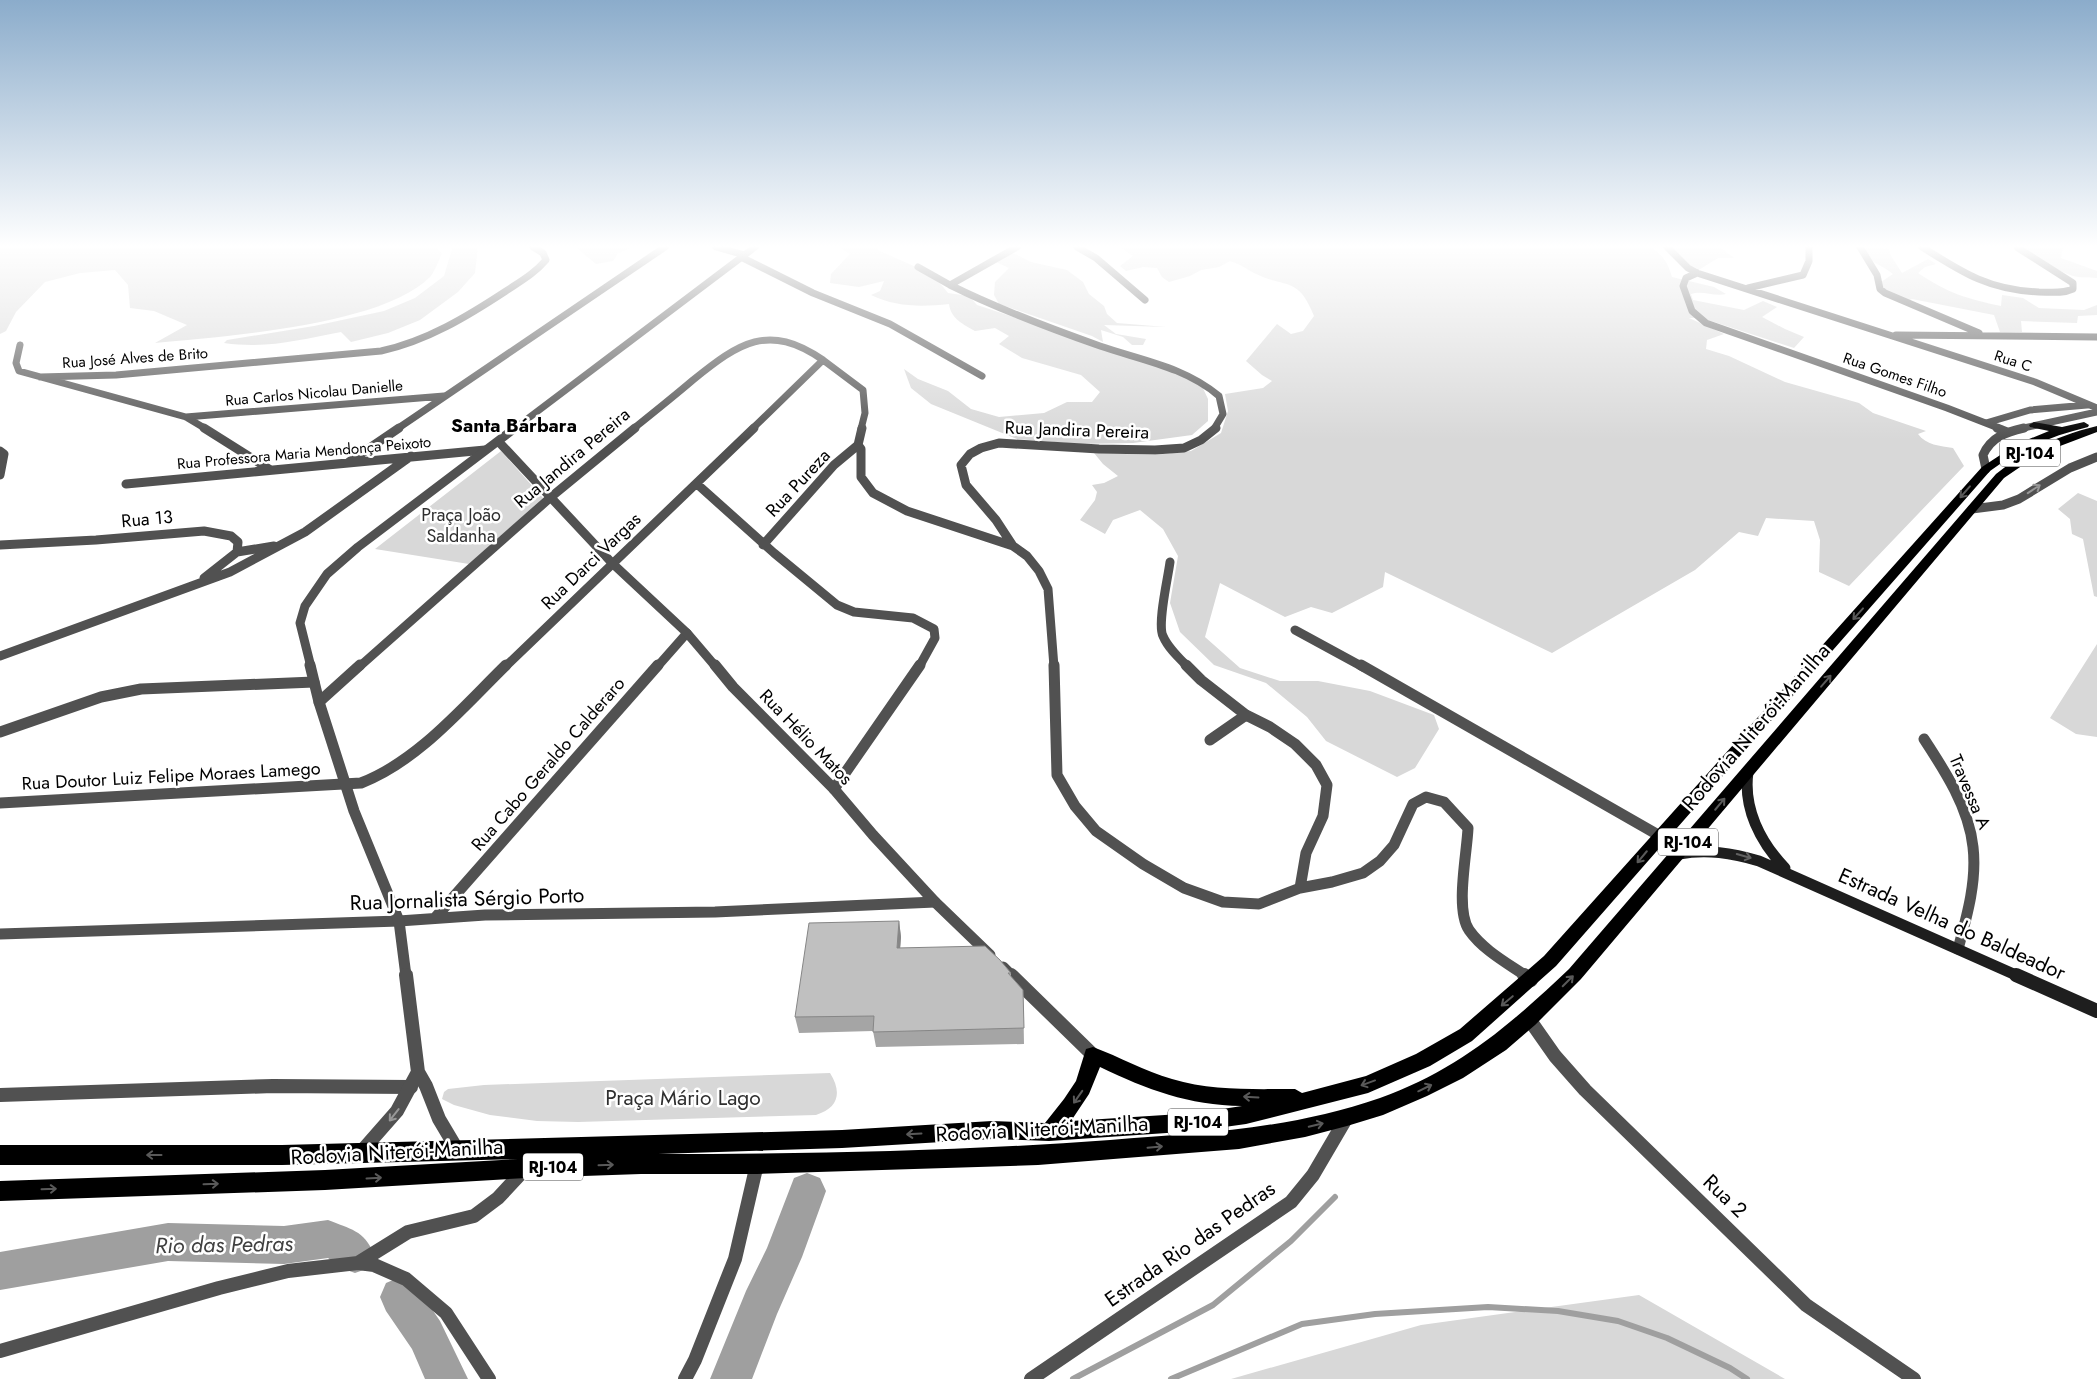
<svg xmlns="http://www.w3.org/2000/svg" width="2097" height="1379" font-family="Jost,sans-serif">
<rect width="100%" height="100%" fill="#fff"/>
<path fill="#d8d8d8" d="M0 247H435L442 253C439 260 435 271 430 277 381 326 225 336 155 343L187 325 154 311 130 308 128 285 115 270 80 273 45 282 16 312 6 331 0 334Z
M449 247H478L475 273 458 292 420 320 388 333 351 342 341 332C299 340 267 349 224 343L227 340 314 326 384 311 415 298 444 276 452 249Z
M572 247H634L618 253 613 261 596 264 577 248Z
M839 247H876L880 251C903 262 933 271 948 293L969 296 977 305 1154 363 1201 384 1208 399V421L1192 435 1133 443 1080 444 1017 439 931 404 911 388 904 369 918 379 948 391 971 409 999 417 1044 413 1067 402H1092L1100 392 1081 375 1022 358 999 344 1009 336 995 328 975 331C963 324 951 319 949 304 921 307 896 307 871 295L880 291 884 281 859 287 830 283 831 274 850 254Z
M1120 247H1649C1662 253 1668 263 1672 277L1714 287 1726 294C1714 297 1703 290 1691 294L1693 300 1744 310 1763 301 1777 307 1762 317 1785 329 1804 337 1794 348 1702 318H1689L1724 334 1707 340 1706 349 1729 356 1785 382 1859 403 1873 413 1926 431 1918 434C1926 445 1940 446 1953 448L1964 466 1849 586 1819 572 1820 540 1814 521 1766 518 1758 536 1739 532 1695 570 1552 653 1385 572 1383 587 1332 613 1311 607 1285 617 1220 583 1205 637 1240 668 1280 681H1318L1370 691 1434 715 1439 729 1415 768 1397 777 1326 741 1307 717 1266 683 1214 665 1180 632 1170 603 1178 556 1163 529 1140 510 1113 520 1105 534 1080 520 1095 500 1097 492 1092 485 1104 483 1118 476 1103 464 1094 453 1154 455 1191 451 1221 433 1228 411 1225 394 1263 388 1272 381 1262 375 1246 361 1277 324 1291 334 1303 331 1314 316C1298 275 1286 289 1254 273 1245 268 1240 264 1230 261L1219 267 1201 270 1190 276 1169 282 1162 277 1157 268 1143 267 1126 271 1120 266 1133 256Z
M1663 247H1720L1734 258H1718L1697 271Z
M1865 247 1889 249 1891 256 1902 273 1928 259 1936 264 1925 267 1918 273C1947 293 1968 299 2001 306L2002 295 2023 298 2039 308 2084 310 2097 305V315L2078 316 2077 323 2021 321 2022 332H2000L1994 315 1912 299 1905 302 1881 287V282L1893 274C1881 264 1873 265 1863 251Z
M2025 247H2063L2061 258 2097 271V278C2089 277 2080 278 2073 276 2061 272 2031 257 2025 247Z
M1011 252 1031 262 1067 270 1083 282 1089 294 1104 306 1107 314 1117 323 1166 327 1104 325 1116 334 1146 339 1143 345H1132L1123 337 1101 330 1103 342 1092 336 999 304 994 295 995 282 1009 268 994 261Z
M501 451 543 498 469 564 375 549Z
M2078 493 2097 501V597L2094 596 2083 539 2072 534 2070 519 2058 509Z
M2097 644V737L2076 734 2050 718Z
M830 1073C842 1092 839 1108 816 1115L578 1122 537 1121 490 1115 454 1105 442 1099 444 1092 448 1089 484 1085Z
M1639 1295 1785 1379H1231L1421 1325Z"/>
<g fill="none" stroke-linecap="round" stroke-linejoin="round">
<path stroke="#9f9f9f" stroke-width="6" d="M1073 1379 1213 1305 1291 1241 1335 1197
M1171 1379 1302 1324 1375 1314 1488 1307 1558 1311 1618 1321 1667 1338 1730 1368 1747 1379"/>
<path fill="#9f9f9f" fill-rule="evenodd" d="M807 1173 820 1178 826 1191 802 1257 777 1314 752 1379H710L746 1291 767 1248 794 1178Z
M328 1220C350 1229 364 1230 374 1254L369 1268 355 1273 341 1268 328 1258 284 1264 168 1261 0 1290V1252L168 1223 284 1226Z
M400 1277 414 1283 440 1321 468 1379H425L412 1349 386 1311 380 1297 386 1283Z"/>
<path stroke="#515151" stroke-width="7" d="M716 247 745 255
M1017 247 950 285C998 309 1049 328 1100 346 1141 360 1185 367 1219 396L1223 414 1214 429
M1077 247 1096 258 1145 300
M1667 247 1688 268 1697 273 2035 382 2097 408
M1860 247 1877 275 1880 289 1885 293 1979 333
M1922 247C1963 273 1989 290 2039 292 2050 292 2062 294 2073 289V283L2018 248
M741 257 813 293 890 324 982 376
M918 267 950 285
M1697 273 1686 278 1683 286 1692 311 1706 323 1947 408 2001 429
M1748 288 1803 275 1809 261V247
M1896 335 2097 337
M20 345 16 363 19 371 186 417 206 429
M823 360 863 390 865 413 861 429
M40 377 116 375 381 351C427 341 468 316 506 291 521 281 535 273 546 260L543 253 533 247
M186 417 444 396
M1986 423 2030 410 2087 405
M397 429 665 247
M633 429C653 413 673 397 693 380 739 343 768 322 823 360L752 429
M2019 429 2097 412"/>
<path stroke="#515151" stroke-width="9" d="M204 428 269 469
M862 428 858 445 861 449V477L873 493 907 511 1013 546
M1997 428 2007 432
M0 451 4 454 0 475
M349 462 399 428
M1986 469 1983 455C1991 437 2006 432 2024 428
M126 484 485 450
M697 484 774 553 837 605 854 612 913 618 934 629 935 638 919 667
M1972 509 2003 505 2019 499 2070 468 2097 457
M0 545 96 540 204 531 231 536 238 542 237 552 274 546
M763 545 834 465 858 445
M1170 562C1168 578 1157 624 1163 636 1168 648 1179 658 1188 667
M204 578 237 552
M1295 630 1363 667
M0 656 230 572 305 532 411 456
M359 667 551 497 635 428
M505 667 754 428
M657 667 687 633
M1054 667 1048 589 1039 571 1027 556 1013 546 996 520 966 485 961 465 970 454 981 448 999 443 1099 449 1155 450 1184 448 1201 440 1216 428"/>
<path stroke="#515151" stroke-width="11" d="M1054 665 1057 775 1075 806 1096 831 1143 864 1184 888 1223 902 1259 904 1300 888 1332 882 1363 873 1380 861 1394 845 1413 804 1426 797 1444 802 1468 828C1467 854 1455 909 1469 930 1483 950 1507 963 1526 976
M1186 665 1201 680 1246 715 1270 727 1295 744 1316 765 1327 785 1323 816 1306 853 1300 888
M1361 665 1660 836
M319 702 360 665
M0 732 101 697 141 689 314 682
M1924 739C1945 771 1969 808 1973 847 1977 881 1967 916 1958 949
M1210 740 1246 715
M834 789 920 665
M0 803 361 783C418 761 463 707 506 665
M435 918 658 665
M0 934 399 921 485 915 715 912 935 902"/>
<path stroke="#515151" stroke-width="14" d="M1524 975 1531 980
M1529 1019 1555 1056 1585 1090 1806 1305 1914 1379
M0 1095 273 1086 411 1087
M358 1263 408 1232 474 1216 498 1198 525 1169
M0 1351 219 1288 288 1271 358 1263 374 1265 406 1279 446 1313 489 1379
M685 1379 695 1360 735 1259 757 1164
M1031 1379 1291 1202 1313 1175 1347 1117"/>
<path stroke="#515151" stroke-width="7" d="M514 429 755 247"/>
<path stroke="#515151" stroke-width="9" d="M498 441 612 563 687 633 716 667
M311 667 300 623 305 606 327 574 358 547 515 428"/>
<path stroke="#515151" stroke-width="11" d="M310 665 319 702 354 811 399 921 406 976
M715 665 733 687 834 789 873 835 935 902 990 955
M1003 967 1012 976"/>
<path stroke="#515151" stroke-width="14" d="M406 975 418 1072 426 1086 439 1119 458 1151
M1011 975 1093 1055
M361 1152 397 1111 418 1072"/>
<path stroke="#1e1e1e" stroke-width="11" d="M1748 772C1743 808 1760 842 1785 868
M1679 854C1707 849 1732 853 1759 861L2018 976"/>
<path stroke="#1e1e1e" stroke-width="14" d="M2016 975 2097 1011"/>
<path fill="#000" fill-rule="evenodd" d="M2034 422 2062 427 2084 422 2089 425 2088 427C2051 436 2020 449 1990 471L1556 966 1472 1041 1430 1066 1368 1093 1246 1124 1196 1131 1049 1141 992 1139 842 1148 658 1154C809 1154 960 1151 1110 1140 1203 1133 1291 1129 1380 1098 1458 1070 1510 1025 1569 969L1996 474C2026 450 2060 435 2097 426V432L2039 454 2004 478 1581 979 1535 1025 1506 1050 1463 1078 1427 1096 1383 1115 1347 1126 1305 1137 1239 1149 1038 1165 757 1174H641L526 1178 325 1190 0 1201V1181L325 1170 518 1159 282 1165H0V1145H282L842 1130 992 1121 1045 1123 1064 1099 1076 1081 1086 1049 1093 1047C1120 1057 1144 1071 1172 1079 1212 1091 1254 1089 1295 1089L1302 1093 1366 1076 1416 1054 1460 1029 1544 956 1982 467 2017 444 2049 431 2030 427 2029 425ZM1100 1067C1148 1090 1188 1105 1242 1106L1196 1113 1071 1121 1089 1094Z"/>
</g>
<path fill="#a5a5a5" d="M899 921 901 937 900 948 1011 973V977L1023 990 1024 1044 876 1047 873 1031 799 1033 795 1017Z"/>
<path fill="#868686" d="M899 921 901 937 899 964 897 948Z"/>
<path fill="#c0c0c0" stroke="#868686" d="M899 921 897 948 985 946 1000 960 1011 973H1008L1023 990 1024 1028 873 1032 874 1016 795 1017 809 923Z"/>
<defs><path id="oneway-shaft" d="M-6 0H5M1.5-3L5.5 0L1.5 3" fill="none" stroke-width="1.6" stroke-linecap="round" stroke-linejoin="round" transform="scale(1.25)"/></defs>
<g stroke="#979797">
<use href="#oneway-shaft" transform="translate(2034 489) rotate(-34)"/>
<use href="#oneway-shaft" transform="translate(394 1115) rotate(128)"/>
</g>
<g stroke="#595959">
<use href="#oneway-shaft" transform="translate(1965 492) rotate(131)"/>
<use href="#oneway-shaft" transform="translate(1858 614) rotate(132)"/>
<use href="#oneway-shaft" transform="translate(1826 681) rotate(-49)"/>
<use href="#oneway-shaft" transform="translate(1720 804) rotate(-50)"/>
<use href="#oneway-shaft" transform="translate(1642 857) rotate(130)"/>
<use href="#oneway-shaft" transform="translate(1568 981) rotate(-45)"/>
<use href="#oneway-shaft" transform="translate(1507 1001) rotate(140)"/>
<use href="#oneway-shaft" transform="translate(1368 1083) rotate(160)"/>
<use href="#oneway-shaft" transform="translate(1425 1088) rotate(-26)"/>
<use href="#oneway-shaft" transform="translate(1078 1097) rotate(125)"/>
<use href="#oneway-shaft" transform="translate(1251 1097) rotate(-177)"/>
<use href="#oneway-shaft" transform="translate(1316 1125) rotate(-14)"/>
<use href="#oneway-shaft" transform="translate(914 1134) rotate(177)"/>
<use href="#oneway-shaft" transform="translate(1155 1147) rotate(-5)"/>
<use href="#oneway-shaft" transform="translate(154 1155) rotate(-180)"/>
<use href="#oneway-shaft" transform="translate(606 1165) rotate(-2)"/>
<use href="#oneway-shaft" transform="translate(374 1178) rotate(-3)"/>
<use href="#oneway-shaft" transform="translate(211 1184) rotate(-2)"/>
<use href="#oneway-shaft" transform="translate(49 1189) rotate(-2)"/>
</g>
<use stroke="#626262" href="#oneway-shaft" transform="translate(1744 856) rotate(16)"/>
<linearGradient id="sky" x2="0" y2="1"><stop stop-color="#8baccb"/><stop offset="0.56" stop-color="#fff"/><stop offset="1" stop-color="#fff" stop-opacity="0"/></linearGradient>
<rect width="2097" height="440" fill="url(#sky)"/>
<g text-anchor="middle" stroke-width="5" stroke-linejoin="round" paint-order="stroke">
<g font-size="15" fill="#000" stroke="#fff">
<text transform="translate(135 358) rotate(-4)" y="5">Rua José Alves de Brito</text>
<text transform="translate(2013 361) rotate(18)" y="5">Rua C</text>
<text transform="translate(1895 375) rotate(19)" y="5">Rua Gomes Filho</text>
<text transform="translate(314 393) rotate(-5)" y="5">Rua Carlos Nicolau Danielle</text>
<text transform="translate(304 453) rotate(-5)" y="5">Rua Professora Maria Mendonça Peixoto</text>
</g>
<g fill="#fff" stroke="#4c4c4c" stroke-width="1">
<rect x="2000" y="439.5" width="60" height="27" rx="4"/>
<rect x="1658" y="828.5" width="60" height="27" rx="4"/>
<rect x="1168" y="1108.5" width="60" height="27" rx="4"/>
<rect x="523" y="1153.5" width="60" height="27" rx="4"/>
</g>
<g font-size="16" font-weight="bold" fill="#000">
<text x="2030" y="459">RJ-104</text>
<text x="1688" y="848">RJ-104</text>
<text x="1198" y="1128">RJ-104</text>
<text x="553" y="1173">RJ-104</text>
</g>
<g font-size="18" fill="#000" stroke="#fff">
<text transform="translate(1077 430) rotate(2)" y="6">Rua Jandira Pereira</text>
<text transform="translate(572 458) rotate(-40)" y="6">Rua Jandira Pereira</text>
<text transform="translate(798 483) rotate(-47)" y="6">Rua Pureza</text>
<text transform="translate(147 519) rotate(-5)" y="6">Rua 13</text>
<text transform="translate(591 561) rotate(-44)" y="6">Rua Darci Vargas</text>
<text transform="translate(806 737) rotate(46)" y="6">Rua Hélio Matos</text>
<text transform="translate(548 764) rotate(-49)" y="6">Rua Cabo Geraldo Calderaro</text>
<text transform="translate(171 776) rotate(-3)" y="6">Rua Doutor Luiz Felipe Moraes Lamego</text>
<text transform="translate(1970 792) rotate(67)" y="6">Travessa A</text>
</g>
<g font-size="18" fill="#2f2f2f" stroke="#fff">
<text x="461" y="521">Praça João<tspan x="461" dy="21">Saldanha</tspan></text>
</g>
<g font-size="19" font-weight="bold" fill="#000" stroke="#fff">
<text x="514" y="432">Santa Bárbara</text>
</g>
<g font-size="21" fill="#000" stroke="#fff">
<text transform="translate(1756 727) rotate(-49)" y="7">Rodovia Niterói-Manilha</text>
<text transform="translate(467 899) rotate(-2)" y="7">Rua Jornalista Sérgio Porto</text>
<text transform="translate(1952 924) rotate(24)" y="7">Estrada Velha do Baldeador</text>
<text transform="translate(1042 1129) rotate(-3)" y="7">Rodovia Niterói-Manilha</text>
<text transform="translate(397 1152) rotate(-3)" y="7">Rodovia Niterói-Manilha</text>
<text transform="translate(1725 1196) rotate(44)" y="7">Rua 2</text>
<text transform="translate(1190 1244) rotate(-35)" y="7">Estrada Rio das Pedras</text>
</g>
<g font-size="21" fill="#2f2f2f" stroke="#fff">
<text x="683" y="1105">Praça Mário Lago</text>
</g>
<g font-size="22" font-style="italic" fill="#404040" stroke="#fff">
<text transform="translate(224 1244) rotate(-1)" y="8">Rio das Pedras</text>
</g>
</g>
</svg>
